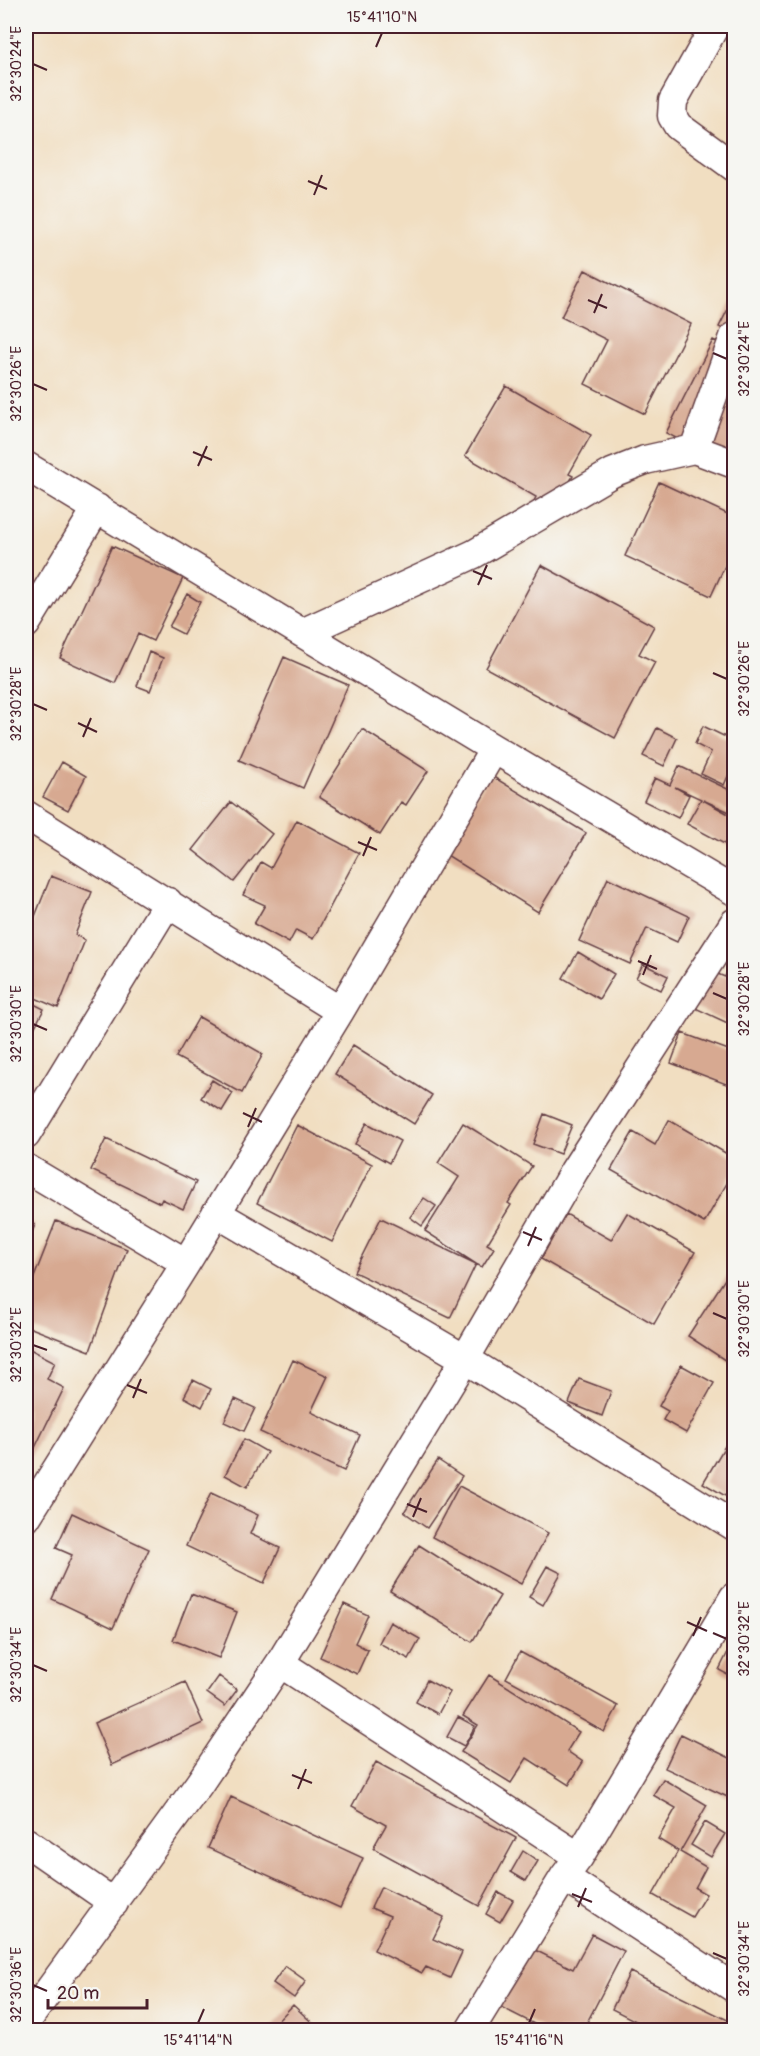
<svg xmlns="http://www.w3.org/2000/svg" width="760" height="2056" font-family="Pangolin,sans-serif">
<rect width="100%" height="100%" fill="#f6f6f2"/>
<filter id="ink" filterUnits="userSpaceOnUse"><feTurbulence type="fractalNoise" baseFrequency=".0167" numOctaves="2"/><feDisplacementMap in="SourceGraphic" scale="12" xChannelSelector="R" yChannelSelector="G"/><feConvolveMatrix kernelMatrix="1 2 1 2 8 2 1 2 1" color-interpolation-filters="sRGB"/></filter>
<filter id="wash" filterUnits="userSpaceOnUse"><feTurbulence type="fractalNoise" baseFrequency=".008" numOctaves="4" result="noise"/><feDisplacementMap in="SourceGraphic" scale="24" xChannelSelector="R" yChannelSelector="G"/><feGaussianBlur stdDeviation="1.35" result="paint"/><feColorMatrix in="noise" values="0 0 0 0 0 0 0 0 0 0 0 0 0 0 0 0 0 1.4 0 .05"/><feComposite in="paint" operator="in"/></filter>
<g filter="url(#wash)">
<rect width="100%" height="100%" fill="#f1dec1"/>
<g id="blocks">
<path fill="#d7a991" d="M585 270 691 324 645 414 585 384 607 340 561 317Z
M734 297V335L719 327Z
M713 340 734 350V467L666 433Z
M506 386 591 435 569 474 573 476 549 517 531 507 536 497 465 456Z
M659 482 734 517V546L711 596 625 556Z
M112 546 183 578 153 641 138 634 115 683 60 658Z
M541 565 654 626 639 654 655 662 615 738 486 668Z
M187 594 200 602 183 634 169 627Z
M149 652 163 658 150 691 137 686Z
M284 657 348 685 303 788 239 760Z
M703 726 734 741V763L724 785 701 774 711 752 695 744Z
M657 728 677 738 664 766 643 756Z
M362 729 428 771 406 805 401 802 380 835 319 797Z
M62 762 86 776 68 810 43 797Z
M679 766 734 792V814L703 800 734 817V839L730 847 687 824 701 799 675 787 689 795 678 818 644 801 655 778 670 785Z
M490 775 586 833 538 912 442 852Z
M231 802 272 834 234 882 193 850Z
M297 820 359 853 313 939 296 930 289 943 254 924 265 905 243 895 261 862 271 868Z
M51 876 92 892 75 935 85 940 58 1008 26 994V927L30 929Z
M608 878 689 916 677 942 647 928 630 964 579 941Z
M578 952 614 974 599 999 563 978Z
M734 956V1026L691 1006 708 970 725 977Z
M643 964 668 976 661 990 636 978Z
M26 1000 44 1009 26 1044Z
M199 1017 263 1054 242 1093 176 1057Z
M682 1033 734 1052V1087L671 1063Z
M353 1045 432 1095 414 1124 335 1074Z
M212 1080 233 1093 222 1111 201 1098Z
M544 1114 572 1125 560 1154 533 1144Z
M669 1120 734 1158V1171L704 1223 611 1170 633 1132 655 1145Z
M367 1123 400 1141 389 1163 355 1144Z
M463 1123 532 1166 508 1203 511 1205 487 1244 494 1248 482 1267 476 1264 450 1318 354 1272 381 1218 476 1264 425 1231 459 1177 438 1163Z
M297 1125 372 1164 332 1242 257 1203Z
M106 1139 196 1182 183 1209 162 1199 160 1203 91 1170Z
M424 1198 436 1206 422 1226 410 1217Z
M627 1213 695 1252 654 1324 541 1259 566 1214 611 1240Z
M26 1221 35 1225 26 1246Z
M56 1221 127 1249 90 1351 26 1326V1298Z
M734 1265V1366L688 1336Z
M26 1347 55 1362 47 1379 64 1388 28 1462 26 1461Z
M293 1360 328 1376 311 1412 360 1435 344 1471 260 1432Z
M681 1365 714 1383 686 1433 663 1420 668 1411 659 1406Z
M579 1379 611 1391 602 1416 569 1403Z
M193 1380 211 1389 202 1407 184 1397Z
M235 1399 255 1408 244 1431 224 1422Z
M734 1431V1501L703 1483Z
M244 1439 267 1452 247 1487 225 1475Z
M438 1460 462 1476 427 1528 404 1512Z
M459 1486 548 1533 521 1584 432 1537Z
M211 1493 258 1515 250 1534 280 1548 264 1583 186 1546Z
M72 1513 149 1549 113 1628 52 1599 72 1555 56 1548Z
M419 1545 500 1596 472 1642 390 1591Z
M547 1566 561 1573 543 1605 529 1597Z
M191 1594 237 1612 219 1658 173 1640Z
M344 1604 368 1615 355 1643 368 1650 357 1674 320 1657Z
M390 1622 420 1639 409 1659 379 1643Z
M734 1640V1678L719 1670Z
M520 1652 618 1706 604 1732 506 1678Z
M489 1675 579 1732 567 1751 583 1762 569 1785 527 1758 511 1783 461 1752 478 1725 463 1716Z
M219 1676 237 1690 225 1706 207 1693Z
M427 1680 450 1692 438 1714 416 1702Z
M185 1682 203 1723 112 1765 94 1723Z
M458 1717 475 1726 464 1746 447 1737Z
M681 1734 734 1760V1800L665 1768Z
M376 1762 516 1838 479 1906 373 1848 386 1825 352 1806Z
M663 1779 707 1805 680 1852 706 1867 695 1888 706 1894 692 1917 653 1895 678 1851 658 1839 676 1808 653 1795Z
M231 1797 363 1858 340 1908 208 1848Z
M705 1822 725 1834 711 1857 691 1845Z
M523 1851 538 1861 526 1881 511 1872Z
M381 1887 444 1917 433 1939 462 1952 450 1978 426 1967 422 1973 374 1950 390 1916 371 1908Z
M498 1892 513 1900 500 1922 486 1914Z
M592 1934 624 1951 583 2030H546L493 2003 523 1944 573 1969Z
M285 1966 306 1981 294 1998 273 1983Z
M630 1972 734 2023 731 2030H632L636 2021 612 2009Z
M293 2005 320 2030H269Z"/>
</g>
</g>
<g filter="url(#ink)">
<use href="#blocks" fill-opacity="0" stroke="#633c42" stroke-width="1.5"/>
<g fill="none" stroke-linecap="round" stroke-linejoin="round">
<g stroke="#633c42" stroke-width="31">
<path id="street" d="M715 26 673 101 672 116 678 126 734 167
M694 449 734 337
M26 466 494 749 734 891
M26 624 97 508
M302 633 474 554 612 473 645 460 694 449 734 464
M26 815 340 1011
M26 1135 168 902
M26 1168 186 1263
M216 1213 465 1359 734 1526
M26 1518 186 1263 340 1011 494 749
M280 1663 579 1857
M26 1842 114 1903
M564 1877 734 1988
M26 2022 199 1784 280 1663 465 1359 574 1171 734 923
M470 2030 564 1877 579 1857 734 1597"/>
</g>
<use href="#street" stroke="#fff" stroke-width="28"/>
</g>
</g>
<path fill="none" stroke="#4a1f2b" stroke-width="2" d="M376 47 382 33M33 64 47 70M308 181 327 189M314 195 322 175M588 300 607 308M594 313 602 294M713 353 727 359M33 384 47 390M193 452 212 460M198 466 207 446M473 571 492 579M478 585 487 565M713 673 727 679M33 704 47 710M78 723 97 732M83 737 91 718M358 842 377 850M363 856 371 837M638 961 657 969M643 975 651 955M713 993 727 999M33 1024 47 1030M243 1113 262 1122M248 1127 256 1108M523 1232 542 1240M528 1246 536 1227M713 1313 727 1319M33 1345 47 1350M127 1385 147 1393M133 1398 141 1379M407 1504 427 1512M413 1517 421 1498M687 1622 707 1631M713 1633 727 1639M693 1636 701 1617M33 1665 47 1671M292 1775 312 1783M298 1789 306 1769M572 1894 592 1902M578 1907 586 1888M713 1953 727 1959M33 1985 47 1991M198 2023 204 2009M529 2023 535 2009"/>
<rect width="760" height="2056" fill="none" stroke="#f6f6f2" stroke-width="66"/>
<path d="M48 1999v9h99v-9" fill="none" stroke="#4a1f2b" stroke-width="3"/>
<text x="57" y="1999" font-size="18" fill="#4a1f2b" stroke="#f6f6f2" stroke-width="4.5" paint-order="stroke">20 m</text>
<rect x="33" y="33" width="694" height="1990" fill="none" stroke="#4a1f2b" stroke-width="2"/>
<g font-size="15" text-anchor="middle" fill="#4a1f2b">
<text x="382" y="22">15°41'10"N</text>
<text transform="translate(16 64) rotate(-90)" y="5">32°30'24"E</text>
<text transform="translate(744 359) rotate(-90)" y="5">32°30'24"E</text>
<text transform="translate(16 384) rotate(-90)" y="5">32°30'26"E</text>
<text transform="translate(744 679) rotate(-90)" y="5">32°30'26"E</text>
<text transform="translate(16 704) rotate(-90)" y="5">32°30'28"E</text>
<text transform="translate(744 999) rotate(-90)" y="5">32°30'28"E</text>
<text transform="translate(16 1024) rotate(-90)" y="5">32°30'30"E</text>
<text transform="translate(744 1319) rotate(-90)" y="5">32°30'30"E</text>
<text transform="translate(16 1345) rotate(-90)" y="5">32°30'32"E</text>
<text transform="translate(744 1639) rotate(-90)" y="5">32°30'32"E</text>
<text transform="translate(16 1665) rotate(-90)" y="5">32°30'34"E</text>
<text transform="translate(744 1959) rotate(-90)" y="5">32°30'34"E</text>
<text transform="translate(16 1985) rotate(-90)" y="5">32°30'36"E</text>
<text x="198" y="2045">15°41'14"N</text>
<text x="529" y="2045">15°41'16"N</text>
</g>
</svg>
